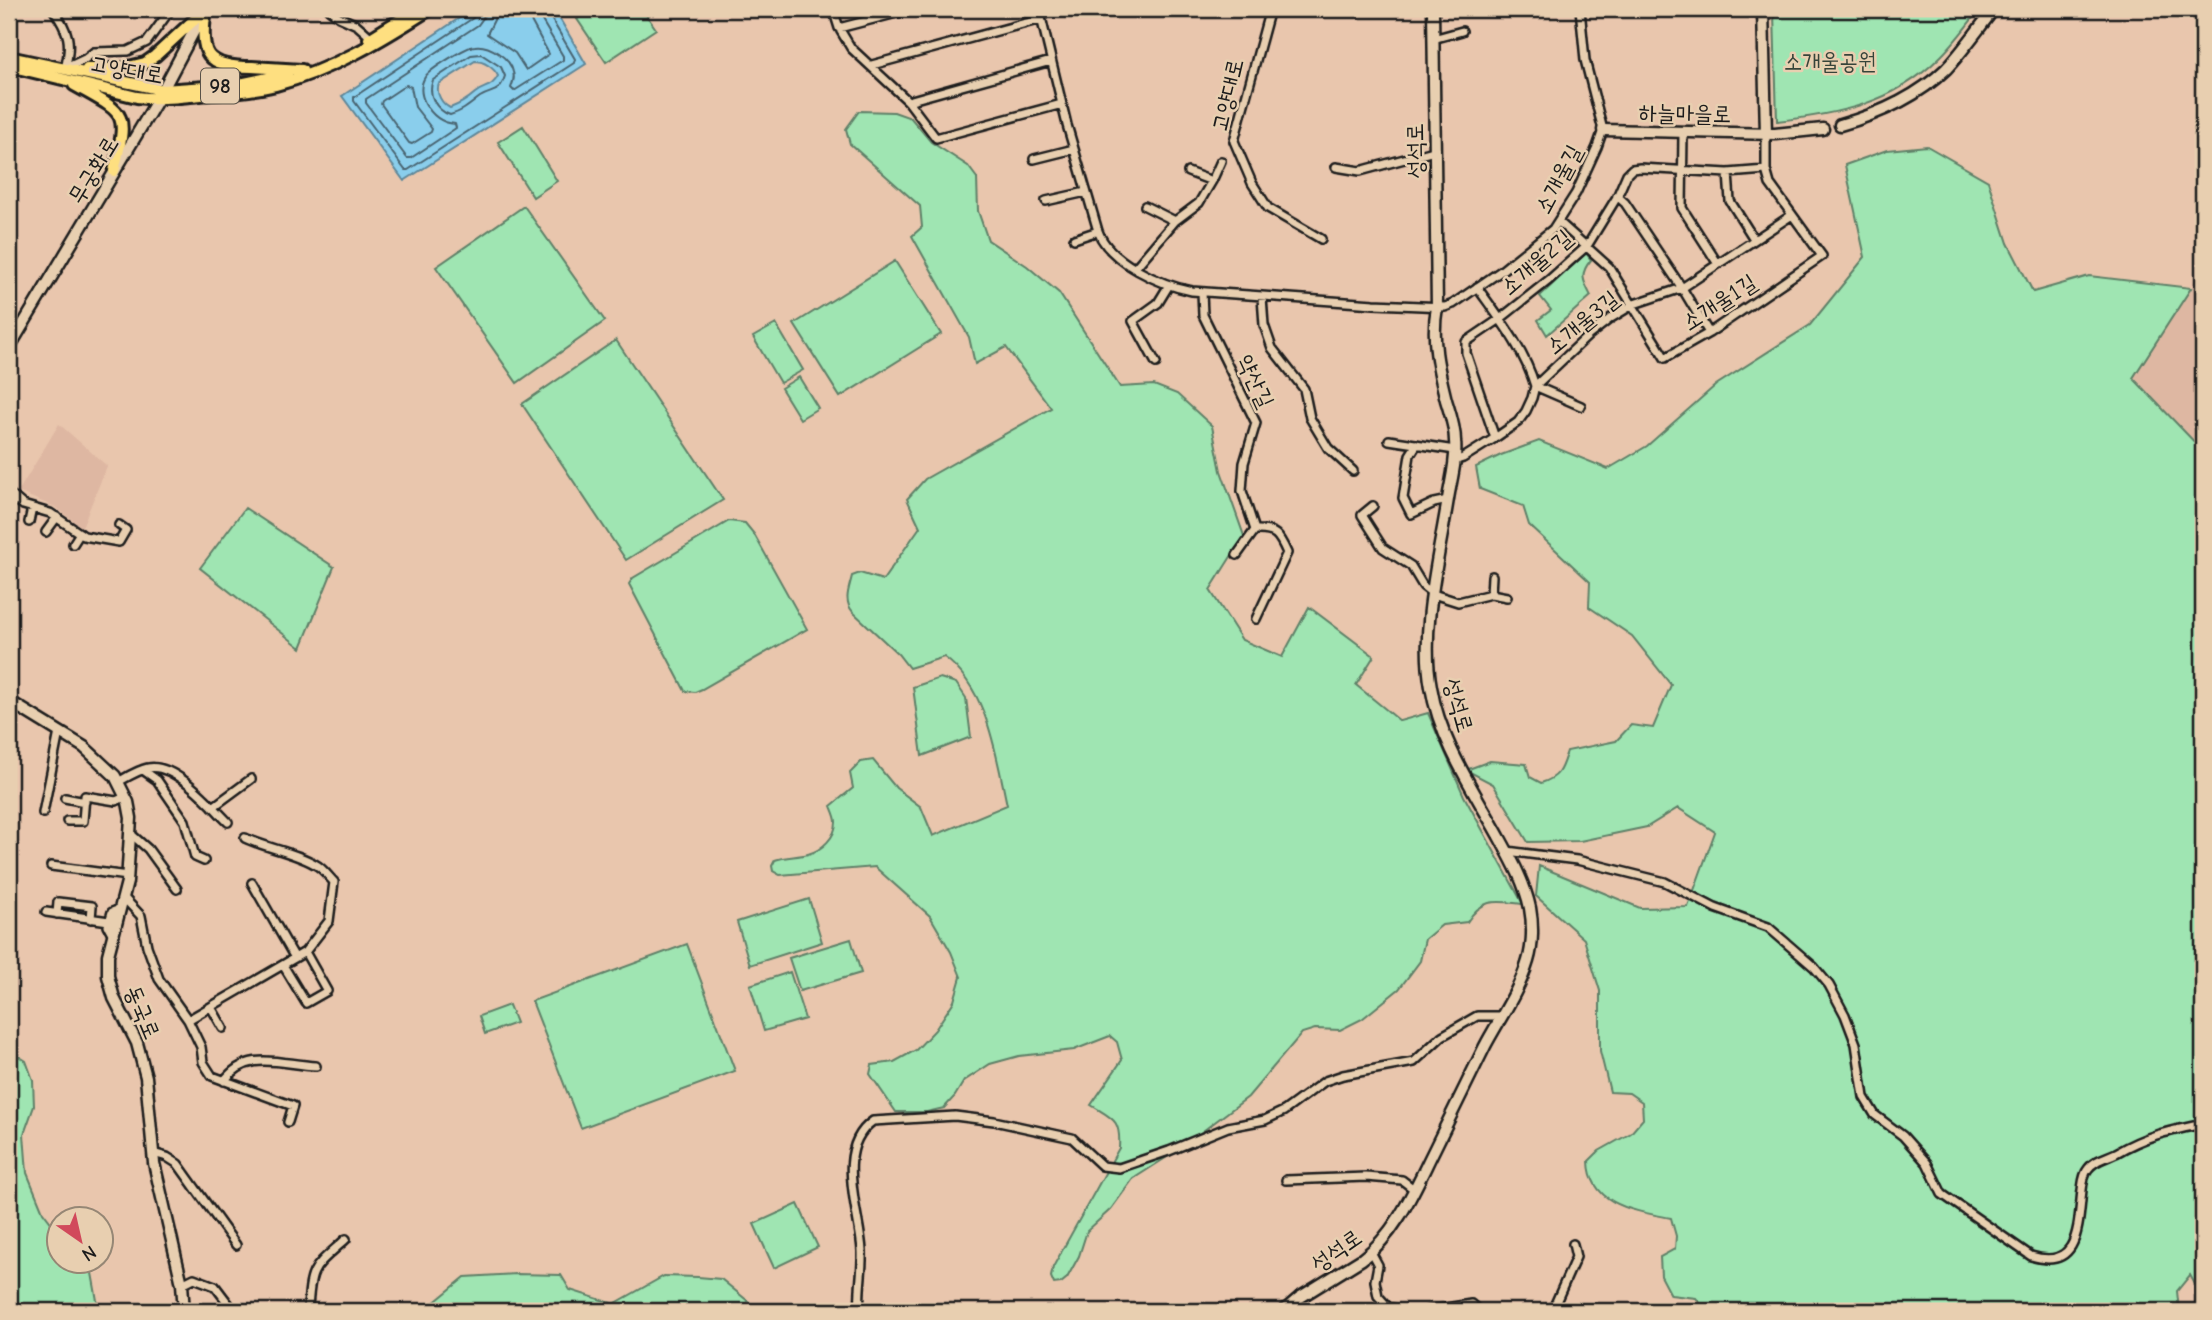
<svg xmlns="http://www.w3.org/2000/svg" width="2212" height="1320" font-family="'Comic Neue','Poor Story',sans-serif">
<rect width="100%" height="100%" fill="#e9c6ad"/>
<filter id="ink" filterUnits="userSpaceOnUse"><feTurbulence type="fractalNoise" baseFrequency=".0143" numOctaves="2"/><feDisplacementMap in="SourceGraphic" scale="14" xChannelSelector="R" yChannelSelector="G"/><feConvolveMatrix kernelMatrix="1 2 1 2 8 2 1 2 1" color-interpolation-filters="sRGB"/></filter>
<g filter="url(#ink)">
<path fill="#deb7a2" d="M2203 262V451L2132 379 2191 288Z
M59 424 107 466 82 527 55 507 18 492Z"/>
<path fill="#9fe5b2" stroke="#5e8067" stroke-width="2" d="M593 9H642L656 29 606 62 577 19Z
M1831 9H1980C1967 25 1954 44 1939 58 1893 104 1838 114 1777 121L1774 12Z
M859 111 894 112 911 118 931 142 968 166 977 178 978 211 988 240 1027 266 1059 293 1120 387 1154 385 1177 394 1212 426 1221 471 1244 536 1210 590 1242 640 1282 657 1309 607 1374 656 1356 685 1400 721 1428 713 1464 796 1523 904C1496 901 1483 897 1467 922L1442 925 1425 939 1420 961 1399 989 1362 1019 1340 1030 1315 1029 1302 1033 1248 1097 1175 1152 1133 1179 1111 1209 1087 1231 1079 1256 1067 1278 1061 1283 1054 1284 1051 1277 1053 1267 1119 1148C1121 1119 1113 1119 1091 1105L1122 1060 1117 1042 1110 1036 1074 1050 1019 1056 990 1064 964 1081 955 1096 944 1108 927 1112H896L870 1074 872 1065 894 1062 916 1050 935 1030 954 1001 961 977 951 952 930 916 875 867 780 875 773 871 772 866 775 860C786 856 797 857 808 854 822 850 836 837 836 822 836 817 833 811 831 806L853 788 850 773 861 762 873 760 896 788 921 807 933 836 1007 805C996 755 988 689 944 657L909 668 898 654 853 612C843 601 849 589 852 576L860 573 883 580 920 527 907 499 925 479 1051 408 1006 347 975 364 969 337 912 236 922 227 920 206 850 144 846 129Z
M523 126 557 181 533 197 498 142Z
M1927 146 1988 181 2008 243 2033 292 2089 276 2191 288 2133 378 2203 451V1299L2190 1275 2177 1291 2179 1311H1706L1696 1298 1671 1295 1661 1276 1660 1257 1675 1249 1676 1236 1671 1218C1636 1211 1590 1206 1589 1161L1599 1151 1631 1133 1643 1119 1642 1102 1629 1093 1610 1092 1600 1051V991L1584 939 1536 896 1539 866 1640 908 1688 907 1715 832 1678 808 1647 827 1580 841 1528 842 1493 784 1466 770 1490 761 1526 764 1530 777 1541 783C1560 777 1561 769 1567 751L1616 741 1631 725 1653 728 1671 685 1632 636 1589 607 1590 582 1529 525 1523 506 1480 489 1476 467 1501 455 1539 441 1608 469 1647 446 1716 385 1810 325 1865 257 1845 165 1887 150Z
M524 206 605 321 517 383 436 267Z
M1586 253 1591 260C1579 274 1583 281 1591 296L1547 335 1538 320 1551 310 1540 296Z
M895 261 941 334 840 397 794 324Z
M776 324 803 370 780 383 753 337Z
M616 340 723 500 626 560 522 404Z
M799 377 818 408 800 419 781 388Z
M245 508 334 567 301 648 200 568Z
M729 521 745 523 754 534 807 629 702 689 695 692 685 691 629 584 633 578Z
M940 678 956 683 966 698 971 737 922 756 913 687Z
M809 899 822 942 750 965 737 922Z
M851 939 861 973 800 991 789 958Z
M687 944 735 1071 581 1128 532 1001Z
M790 972 805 1019 764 1031 750 985Z
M509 1005 516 1023 485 1034 479 1016Z
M9 1050 26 1061 33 1080 34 1106 24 1134 27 1173 43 1212 59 1233 60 1260 82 1261 92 1273 98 1306 94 1311H9Z
M798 1204 818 1247 774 1268 754 1224Z
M516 1274 561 1275 570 1290 614 1304 664 1276 698 1277 721 1279 760 1311H426V1309L465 1277Z"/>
<path fill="#8aceec" stroke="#5e8799" stroke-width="2" fill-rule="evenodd" d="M473 9H554L586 64 404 181 342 96ZM475 61C484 61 494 68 498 76 491 89 485 85 475 93 467 100 461 104 450 108 442 104 435 93 439 84Z"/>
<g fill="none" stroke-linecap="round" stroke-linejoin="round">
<path stroke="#48636f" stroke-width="2" d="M476 9 473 18 354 97V101L405 170H408L574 63 575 59 549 15 548 9
M485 9 483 18 478 25 366 99V103L407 158H411L456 128 455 124C441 123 432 116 425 103 421 95 420 85 425 77 429 70 467 46 475 46 489 44 510 58 513 72 515 78 513 82 511 88L514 91 563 60V56L541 19 539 9
M496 9 494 20 487 34 515 53 526 70 549 54 531 21 529 9
M481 54 501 67 505 76C499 95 493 89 480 97 469 105 464 111 450 115 436 110 427 95 433 80L471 55Z
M406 85 411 87 415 107 432 129 431 132 412 144 409 143 381 104 382 101Z"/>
<g stroke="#1c1c1c" stroke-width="12">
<path id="street" d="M53 9C69 32 72 42 65 69
M329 9 339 17 357 25 374 40
M833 9 839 28 851 48 908 101 936 138 1062 104
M1039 9 1067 125 1098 231C1109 262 1161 285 1192 291L1374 304 1445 307 1453 304 1501 271 1553 229 1576 193 1597 147 1603 130 1585 60 1580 9
M1270 9 1234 141 1252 183 1268 208 1321 239
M839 28 912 9
M1433 39 1462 31
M872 65 1041 19
M66 68 85 59 94 52 128 51 147 42 171 9
M908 101 1051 61
M1683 133 1682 208 1718 264
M1034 159 1074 149
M1336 167 1360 171 1434 151
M1188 172 1212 181
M1728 173 1730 201 1754 239
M1617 196 1625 203 1682 288 1709 333
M1046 201 1086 192
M1145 206 1175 221
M1559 222 1609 267 1665 358 1709 333 1822 256 1770 184 1766 170V134
M1074 239 1098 231
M1135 268 1175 221 1199 203 1212 181 1221 161
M1477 287C1499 318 1524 349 1535 386L1581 406
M1202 292 1203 315 1256 423 1244 463 1242 491 1255 530
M1262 297 1264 325 1272 348 1304 389 1310 418 1328 448 1353 471
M1156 363 1133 321 1158 303 1169 285
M1495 438 1466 353V342L1500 319 1549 280 1587 246 1617 197 1627 174 1632 169 1640 168 1728 173 1766 170
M1389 440 1455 450
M1417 444 1410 455 1403 498 1411 514 1434 503 1448 500
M1454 461 1463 458 1495 438 1518 422 1526 411 1532 398 1535 386 1589 335 1611 318 1634 304 1682 288 1792 215
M9 493 23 505 50 513 84 536 119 542 126 530 119 525
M1373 506 1362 515 1383 548 1411 566 1423 586 1433 594 1458 602 1491 594 1507 597
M9 508 15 498
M29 522 32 508
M46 532 57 517
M73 544 80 533
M1237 555 1255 530C1276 529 1279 535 1287 553L1256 619
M1491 594 1492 576
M143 770 157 780 185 821 195 857 204 861
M118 782C127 777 138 770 148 768 174 762 211 805 228 822
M65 798 85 802
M213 807 251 779
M43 813 59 732
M67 821H83L85 796 116 801 125 797
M131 834 148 849 177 889
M1507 851 1577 860 1665 882 1715 908 1768 927 1814 967 1829 985 1845 1015 1856 1044 1864 1097 1875 1115 1903 1136 1927 1163 1942 1194 2031 1256C2080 1271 2078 1225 2082 1190 2083 1183 2083 1175 2088 1169 2094 1160 2106 1158 2116 1153 2147 1135 2169 1131 2203 1124
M51 866 128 876
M252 883 295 958
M123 897 141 916 147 946 159 979 188 1020 201 1047 203 1062 212 1076 293 1106 288 1122
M46 912 109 921
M57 914 58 902 92 906 91 919
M113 935 108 926 112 912 120 909
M283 965 306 1003 327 991 305 952
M211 1007 223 1028
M188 1020 305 952 329 921 334 882C329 877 324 870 318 866 296 852 268 849 245 838
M224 1081C249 1048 282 1065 316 1066
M153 1153 167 1157 178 1164 236 1245
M1286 1180 1366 1177 1402 1180 1415 1190
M1371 1252 1378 1265 1375 1281 1378 1296 1388 1307 1403 1311
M182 1284 194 1278 215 1286 234 1311
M308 1311C310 1266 313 1269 346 1239
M860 1311C858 1291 863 1271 862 1251 860 1212 833 1149 873 1121L955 1116 994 1121 1072 1138 1102 1166 1119 1168 1169 1151 1228 1127 1265 1120 1284 1111 1325 1081 1343 1075 1414 1062 1442 1036 1477 1016H1501
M1427 1311 1471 1304 1479 1311
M1552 1311 1576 1257 1573 1244"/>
</g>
<g stroke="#1c1c1c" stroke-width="15">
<path id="secondary" d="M1763 9 1766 134
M1840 125C1879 114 1916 98 1946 69 1963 51 1978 29 1994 9
M1603 130 1775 134 1823 129
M9 348 158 99 204 12
M9 701 84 747 115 776 128 802 131 818 127 882 108 955V976L114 998 137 1043 146 1077 154 1163 182 1284 184 1311
M1284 1311 1299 1298 1362 1259C1397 1233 1415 1188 1434 1150 1451 1115 1468 1080 1485 1046 1500 1018 1519 991 1528 961 1533 945 1533 924 1530 908 1525 884 1513 862 1501 840 1475 792 1440 742 1431 687 1420 630 1439 556 1448 499 1451 480 1457 460 1455 441 1455 427 1450 413 1446 400 1438 368 1431 339 1437 307L1433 9"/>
</g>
<g stroke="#1c1c1c" stroke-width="16">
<path id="primary" d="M206 9C199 54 205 67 252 67 269 68 285 69 302 70
M369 39 406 16
M9 57 163 90 235 85 287 74
M9 66 137 97C159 100 179 97 201 95 226 93 252 91 276 85 332 70 382 40 430 9
M87 69H120L145 63 155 56 206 9
M74 85C128 115 128 111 114 171"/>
</g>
<use href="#street" stroke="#e8cfb0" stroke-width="7"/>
<use href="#secondary" stroke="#e8cfb0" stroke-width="10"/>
<use href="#primary" stroke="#fedf80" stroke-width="10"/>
</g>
</g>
<g text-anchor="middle" stroke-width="5" stroke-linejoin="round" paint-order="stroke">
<rect fill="#e8cfb0" stroke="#595248" stroke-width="2" x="201" y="68.5" width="38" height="35" rx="5"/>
<g font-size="21" font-weight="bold" fill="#1c1c1c">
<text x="220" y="93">98</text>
</g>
<g font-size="23" fill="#36443a" stroke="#e8cfb0">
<text x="1830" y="69">소개울공원</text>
</g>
<g font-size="23" fill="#1c1c1c" stroke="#e8cfb0">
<text transform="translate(127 69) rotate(10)" y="8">고양대로</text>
<text transform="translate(1227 95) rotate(-77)" y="8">고양대로</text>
<text transform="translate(1685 113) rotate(1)" y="8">하늘마을로</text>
<text transform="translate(1415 151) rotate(-91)" y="8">성석로</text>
<text transform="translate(93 170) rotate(-59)" y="8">무궁화로</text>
<text transform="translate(1558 179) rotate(-62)" y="8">소개울길</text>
<text transform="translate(1536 262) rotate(-41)" y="8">소개울2길</text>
<text transform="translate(1719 302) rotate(-33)" y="8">소개울1길</text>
<text transform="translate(1582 322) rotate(-39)" y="8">소개울3길</text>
<text transform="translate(1256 381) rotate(65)" y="8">약산길</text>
<text transform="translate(1459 705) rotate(74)" y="8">성석로</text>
<text transform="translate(143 1012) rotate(67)" y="8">동국로</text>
<text transform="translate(1336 1250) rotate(-35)" y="8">성석로</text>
</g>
</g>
<rect width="2212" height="1320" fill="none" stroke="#e8cfb0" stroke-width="35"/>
<rect x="18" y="18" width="2177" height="1285" fill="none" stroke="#1c1c1c" stroke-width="2.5" filter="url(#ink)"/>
<g transform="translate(80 1240) rotate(146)"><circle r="33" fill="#e8cfb0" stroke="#968775" stroke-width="2"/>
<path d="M0-5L12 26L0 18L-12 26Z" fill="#d1495b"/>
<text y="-10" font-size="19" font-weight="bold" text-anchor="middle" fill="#1c1c1c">N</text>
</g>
</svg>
